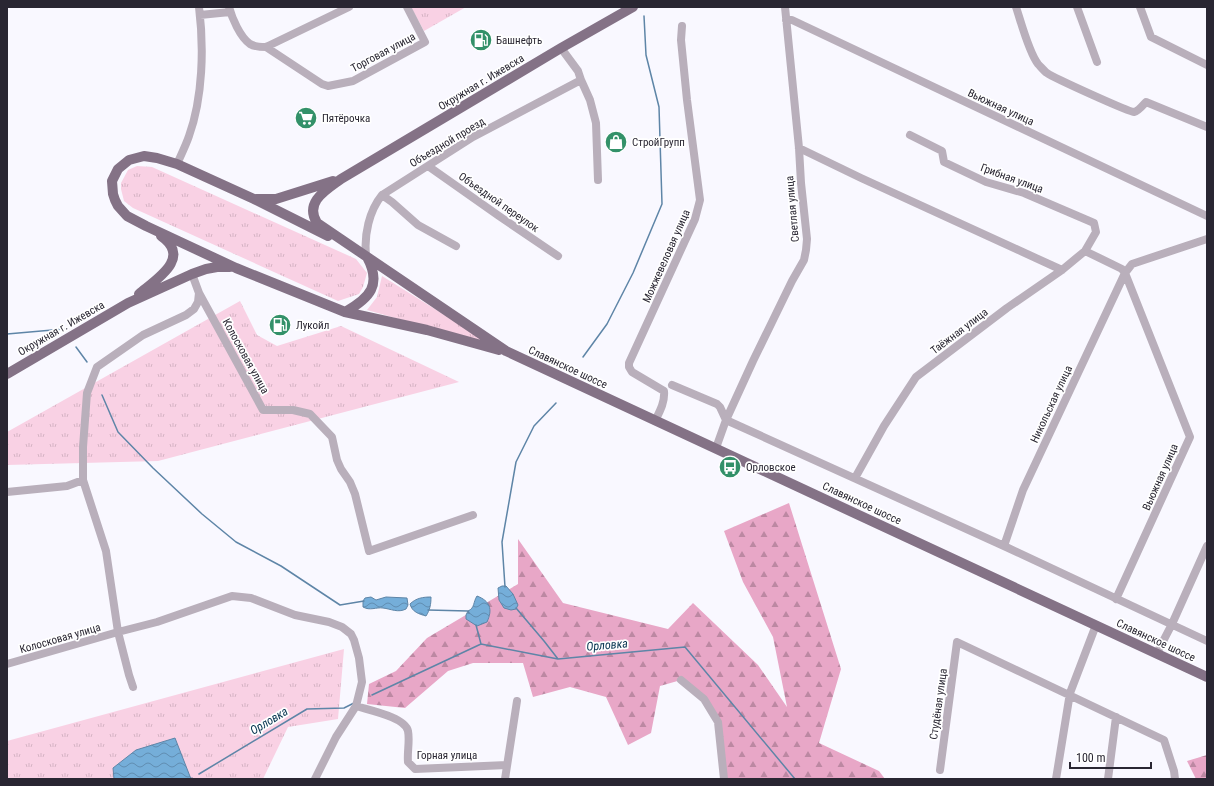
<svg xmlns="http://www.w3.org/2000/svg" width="1214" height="786" font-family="'Roboto Condensed',sans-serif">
<defs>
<pattern id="grass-tufts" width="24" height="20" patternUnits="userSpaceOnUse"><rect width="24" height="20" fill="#f9d1e4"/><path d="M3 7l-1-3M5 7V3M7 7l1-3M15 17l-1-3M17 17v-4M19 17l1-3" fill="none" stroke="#d5b3c4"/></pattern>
<pattern id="forest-firs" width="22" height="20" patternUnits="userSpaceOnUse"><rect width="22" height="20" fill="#e8a7c7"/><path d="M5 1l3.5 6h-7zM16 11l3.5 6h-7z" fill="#bc88a2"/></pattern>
<pattern id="water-waves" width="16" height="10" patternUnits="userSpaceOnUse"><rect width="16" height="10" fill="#75aed9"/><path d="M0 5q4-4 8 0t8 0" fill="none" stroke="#608db1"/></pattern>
</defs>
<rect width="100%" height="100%" fill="#f9f8ff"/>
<path fill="url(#grass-tufts)" d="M411 7H466L424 31Z
M137 166 152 167 356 259 367 273 363 287 359 294 338 301 133 208 124 201 121 189V183L128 170Z
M382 276 494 346 367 310 377 297Z
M240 301 257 335 277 346 341 326 459 382 158 461 7 465V432Z
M344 649 338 719 288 727 263 779H7V741Z"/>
<path fill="url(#forest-firs)" d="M789 503 841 669 819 743 879 771 885 779H726L720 720 681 680 660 686 651 733 628 745 606 697 570 687 533 697 523 663H473L448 671 405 708 367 704 369 684 396 671 427 638 518 584V539L563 603 668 629 693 603 758 665 787 707 773 637 743 582 724 531Z
M1207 755V779H1196L1187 761Z"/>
<path fill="url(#water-waves)" stroke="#5e85a7" d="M502 586H506L513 594 518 605 516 609 511 610 504 608 499 600 498 588Z
M477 596C490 601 493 609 487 622L477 626 466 619V615L468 611C475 608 473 602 477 596Z
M371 597 376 600 386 597 407 598 408 605 406 609C398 613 391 609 383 608 376 607 370 611 363 607V601L365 598Z
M431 597C431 604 430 610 426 616 419 614 412 612 410 604 416 598 423 597 431 597Z
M175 738 191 779H114L113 768 136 750Z"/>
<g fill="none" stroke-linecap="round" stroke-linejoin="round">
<path stroke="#5e85a7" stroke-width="1.5" d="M7 334 64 329
M76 347 87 362
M583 357 607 324 633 273 662 204 659 107 646 55 644 16
M102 395 118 432 153 468 202 514 236 542 281 566 340 605 364 601
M505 587 502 542 516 462 534 426 556 403
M516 608 544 641 558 659
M428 610 468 611 469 613
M476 625 481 644
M372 695 481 644 558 659 685 647 795 779
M199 774 307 709 344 708 354 703
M191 779 192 778"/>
<path stroke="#b9afbb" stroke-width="8" d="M229 7C232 18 240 37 250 44 255 47 261 47 266 47L349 7
M1016 7C1021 22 1029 53 1038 64 1041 67 1044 71 1047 73 1054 78 1129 112 1134 112 1139 111 1143 105 1146 102L1207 127
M1077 7 1097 62
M1140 7 1151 37 1207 65
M200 15 230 12
M786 20H792L1207 216
M266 47 322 84 328 86 353 81 425 42 407 7
M561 48 578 71 581 80
M799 148 861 178 1062 270
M177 164C181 155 186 145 189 136 203 97 204 47 199 7
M428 166 499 216 558 256
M382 195 392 202 418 225 456 246
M1085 251 1122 269 1125 273 1190 437 1116 599
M366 255C364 235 369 211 382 195L473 137 581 80 590 100 596 123 598 180
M192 274 199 293 198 302 194 309 186 315 143 335 97 367 87 393 83 447V480L106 551 118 632 157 622 232 596 251 598 295 615 329 622 342 627 351 634 354 640 359 658 362 682 356 706 336 737 315 779
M199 293 263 410H293L310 414 332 437 337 460 341 469 350 482 355 494 369 551 473 515
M672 385 717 404 720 407 726 420 1004 546 1207 641
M655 421C660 411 665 402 664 391L632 372 629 367V363L695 219 700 200 687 100 681 40 682 26
M716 448 726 420 753 361 792 281 804 260 806 250 807 239 801 183 799 148 785 7
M855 478 884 426 916 377 1007 308 1062 270 1085 251 1096 232 1094 223 1024 193 986 182 944 162 942 151 910 135
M7 492 67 486 83 480
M1004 546 1023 490 1125 273 1132 264 1207 239
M1157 653 1172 624 1207 546
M7 664 118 632 129 675 133 687
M681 680 704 699 718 722 724 779
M356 706C368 710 405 717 408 731 410 741 407 752 408 762L415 769 507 765
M940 770 957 642 1164 740 1174 771 1175 779
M505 779 517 701
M1056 779 1070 693 1096 625
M1108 779 1116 717"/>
<path stroke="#847286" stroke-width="10" d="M633 7 561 48 341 179C326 190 304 202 317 223L506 351 1207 677
M256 199H276L333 181
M328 236 254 199 177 164 157 158 144 156 129 160 118 169 112 181 113 194 115 200 118 206 127 216 146 226 236 268 345 312 427 330 499 350
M139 294C157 279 192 258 161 236
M345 312C370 298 382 285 367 257
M7 374 128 303 192 274 206 269 217 267H230"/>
</g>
<defs>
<g id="fuel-disc" transform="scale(1.15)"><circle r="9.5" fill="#339169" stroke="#fff"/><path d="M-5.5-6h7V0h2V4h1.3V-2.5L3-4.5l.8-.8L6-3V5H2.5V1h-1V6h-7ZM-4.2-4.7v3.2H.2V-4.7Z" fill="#fff"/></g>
<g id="supermarket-disc" transform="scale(1.15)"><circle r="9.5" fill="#339169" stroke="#fff"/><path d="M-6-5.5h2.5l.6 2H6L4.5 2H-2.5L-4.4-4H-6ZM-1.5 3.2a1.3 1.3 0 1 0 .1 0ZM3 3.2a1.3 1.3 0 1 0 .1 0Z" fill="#fff"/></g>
<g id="shop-disc" transform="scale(1.15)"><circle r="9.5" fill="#339169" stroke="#fff"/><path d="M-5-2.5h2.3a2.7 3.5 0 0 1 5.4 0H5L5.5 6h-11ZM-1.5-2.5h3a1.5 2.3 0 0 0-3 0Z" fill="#fff"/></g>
<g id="bus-disc" transform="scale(1.15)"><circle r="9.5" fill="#339169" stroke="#fff"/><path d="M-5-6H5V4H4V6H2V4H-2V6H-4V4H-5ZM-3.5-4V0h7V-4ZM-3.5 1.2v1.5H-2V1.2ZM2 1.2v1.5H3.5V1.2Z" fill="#fff"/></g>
</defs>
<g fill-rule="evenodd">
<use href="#fuel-disc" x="481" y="40"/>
<use href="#supermarket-disc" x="306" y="118"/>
<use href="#shop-disc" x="616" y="142"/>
<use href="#fuel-disc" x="280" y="325"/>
<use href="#bus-disc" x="730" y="467"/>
</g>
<g text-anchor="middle" stroke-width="3.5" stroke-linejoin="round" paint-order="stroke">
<g font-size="11" fill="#292632" stroke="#fff" text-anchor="start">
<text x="496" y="44">Башнефть</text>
<text x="322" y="122">Пятёрочка</text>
<text x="632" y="146">СтройГрупп</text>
<text x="296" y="329">Лукойл</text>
<text x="746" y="471">Орловское</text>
</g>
<g font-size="11" fill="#292632" stroke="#fff">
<text transform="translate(383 52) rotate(-28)" y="4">Торговая улица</text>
<text transform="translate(481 82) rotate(-31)" y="4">Окружная г. Ижевска</text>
<text transform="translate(1001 107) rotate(25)" y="4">Вьюжная улица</text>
<text transform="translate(447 142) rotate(-31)" y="4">Объездной проезд</text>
<text transform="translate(1012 178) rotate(20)" y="4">Грибная улица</text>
<text transform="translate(499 202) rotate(35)" y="4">Объездной переулок</text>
<text transform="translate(792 209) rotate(-95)" y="4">Светлая улица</text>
<text transform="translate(666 256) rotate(-66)" y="4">Можжевеловая улица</text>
<text transform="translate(61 328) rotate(-30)" y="4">Окружная г. Ижевска</text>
<text transform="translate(959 331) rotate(-37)" y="4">Таёжная улица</text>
<text transform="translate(246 356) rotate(61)" y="4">Колосковая улица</text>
<text transform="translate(568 367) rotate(25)" y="4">Славянское шоссе</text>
<text transform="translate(1051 404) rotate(-65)" y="4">Никольская улица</text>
<text transform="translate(1160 477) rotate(-66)" y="4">Вьюжная улица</text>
<text transform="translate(862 503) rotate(25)" y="4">Славянское шоссе</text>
<text transform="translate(60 638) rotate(-16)" y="4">Колосковая улица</text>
<text transform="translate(1156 640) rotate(25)" y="4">Славянское шоссе</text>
<text transform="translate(938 704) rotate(-82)" y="4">Студёная улица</text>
<text x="447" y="759">Горная улица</text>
</g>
<g font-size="12" font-style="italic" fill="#00304c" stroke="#fff">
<text transform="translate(607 645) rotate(-5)" y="4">Орловка</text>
<text transform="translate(269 721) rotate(-31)" y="4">Орловка</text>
</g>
</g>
<rect width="1214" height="786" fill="none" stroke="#292632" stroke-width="16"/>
<path d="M1070 762v6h81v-6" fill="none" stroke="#292632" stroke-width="2"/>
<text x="1076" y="762" font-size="12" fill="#292632" stroke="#ffffff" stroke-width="3" paint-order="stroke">100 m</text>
</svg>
